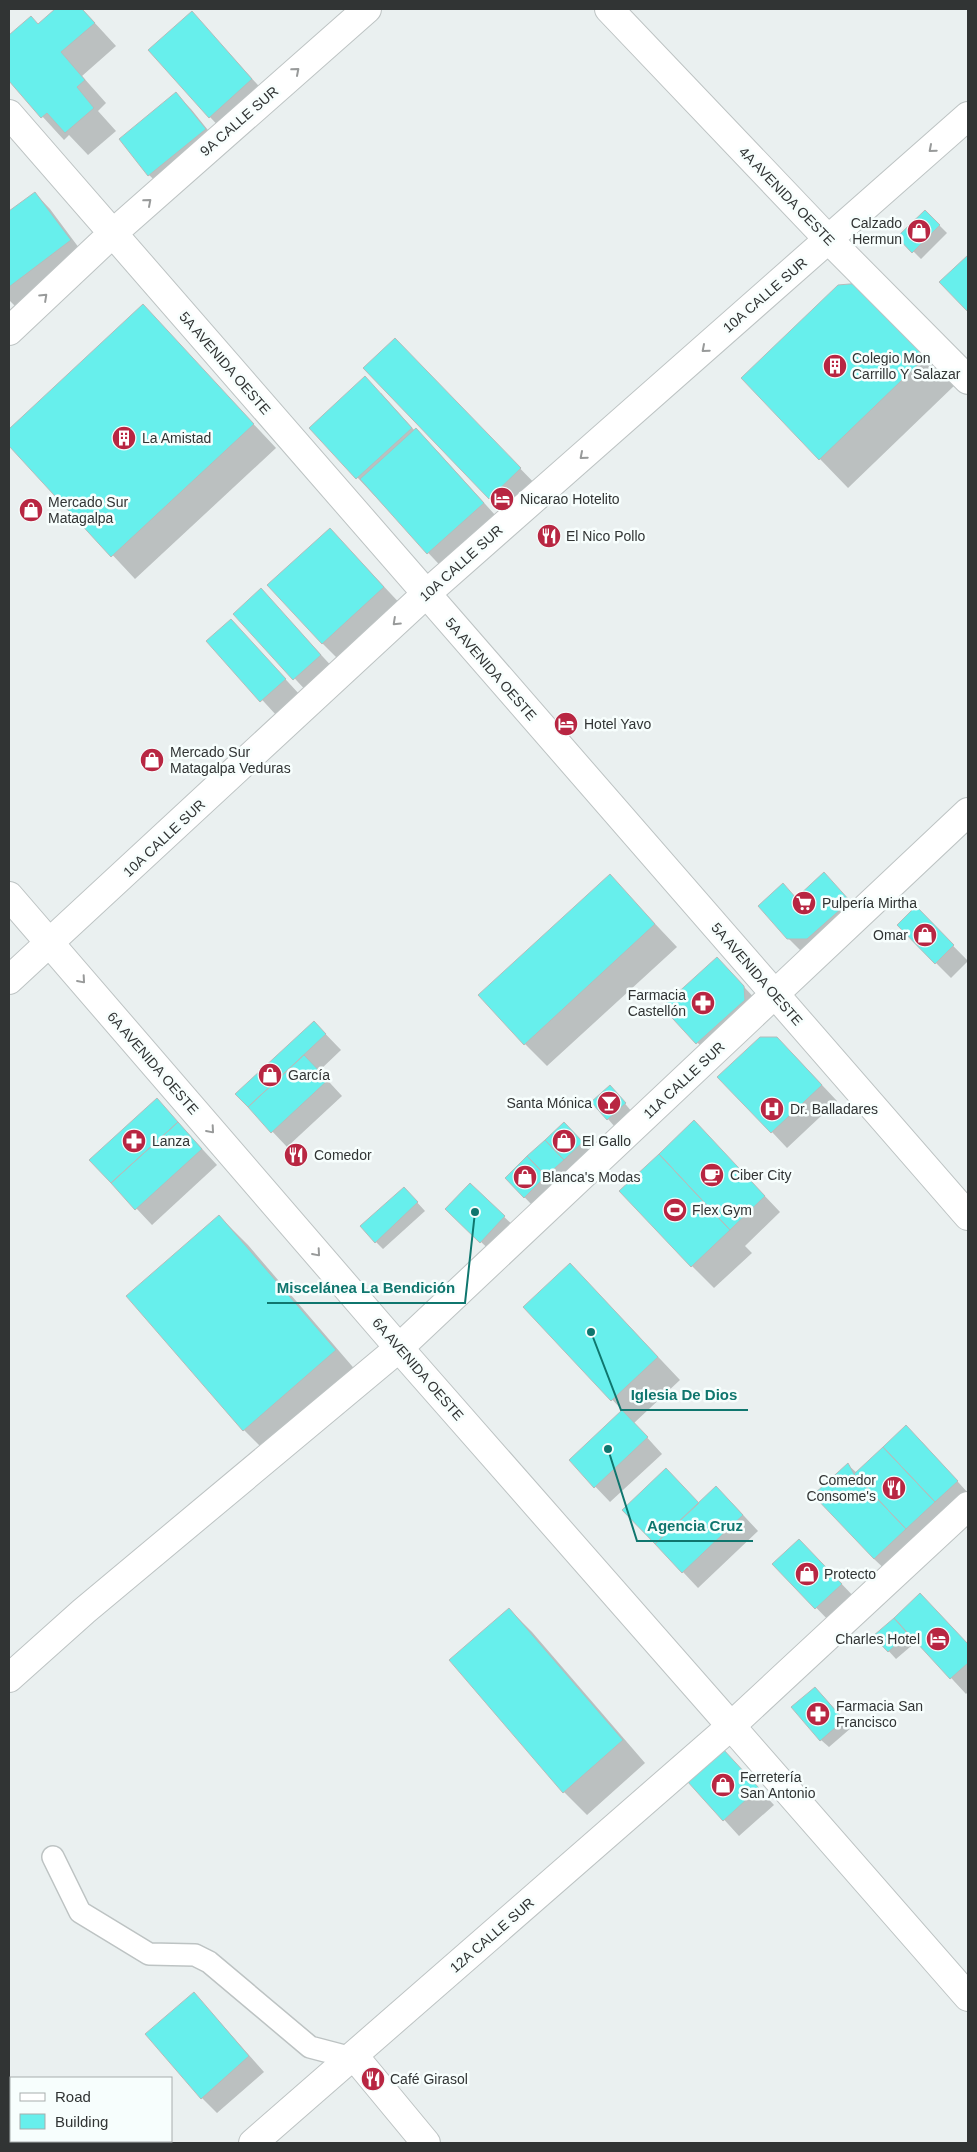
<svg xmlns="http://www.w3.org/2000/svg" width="977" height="2152" font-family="Arial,sans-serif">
<rect width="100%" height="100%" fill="#eaf0f0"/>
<path fill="#0003" d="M56 9H82L116 46 82 76 106 103 98 111 116 131 88 155 69 135 64 140 9 80V37L31 18 38 25Z
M192 13 267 95 225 133 210 117Z
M176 94 191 109 220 145 165 190 149 175Z
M35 193 50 209 85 256 17 308 9 300V213Z
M925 211 947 233 921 259 899 237Z
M968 256V310L941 282Z
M860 284 956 384 848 488 820 459Z
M143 306 276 448 135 579 9 444V431Z
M417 362 543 492 513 521 365 368Z
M381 393 415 431 416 430 439 453 505 526 450 576 311 428Z
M330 529 406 610 345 666 322 643Z
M276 606 336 671 310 695 235 614Z
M231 620 300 695 277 716 208 641Z
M824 874 865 917 804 954 788 938 796 899Z
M609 875 677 947 547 1066 525 1044Z
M916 908 968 961 951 978 898 925Z
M732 974 759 1003 713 1059 664 1007Z
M314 1022 341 1050 319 1071 342 1096 287 1147 237 1094Z
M793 1054 837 1101 787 1148 772 1132Z
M617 1094 632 1112 615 1127 608 1119Z
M157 1100 217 1165 152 1225 91 1160Z
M564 1124 590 1151 532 1205 506 1178Z
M709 1137 780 1212 745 1246 752 1253 714 1288 692 1266Z
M470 1184 520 1232 497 1257 462 1224Z
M404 1188 425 1211 383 1249 376 1242Z
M219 1216 248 1245 364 1380 273 1459 244 1430 128 1296Z
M592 1287 680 1380 634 1423 662 1454 610 1502 570 1460 623 1411 525 1307Z
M922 1442 968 1493V1500L890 1574 874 1559 848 1465 857 1473Z
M732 1503 758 1531 698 1588 683 1572 699 1504Z
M815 1556 857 1600 832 1624 774 1564Z
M509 1609 532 1632 645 1763 587 1815 564 1792 451 1660Z
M936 1610 968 1645V1692L966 1694 917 1641 896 1659 875 1636 899 1622Z
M823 1696 851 1728 829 1747 821 1740Z
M738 1766 774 1805 739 1836 689 1781Z
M194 1993 264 2072 217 2113 202 2098Z"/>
<path fill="#67efec" stroke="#b6bcbb" d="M55 9H82L95 23 61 52 85 80 77 87 94 108 65 133 47 113 41 118 9 81V35L31 16 38 24Z
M192 11 252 79 209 118 148 50Z
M176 92 206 129 148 176 119 139Z
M35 192 71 240 9 287V211Z
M925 210 940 225 912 253 897 237Z
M968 255V312L939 282Z
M861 283 929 354 819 460 741 378 838 285Z
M143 304 254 424 111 557 9 446V429Z
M395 338 521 468 489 499 363 368Z
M365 376 412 428 356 479 309 428Z
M416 428 484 503 427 554 360 479Z
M330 528 384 587 322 644 267 585Z
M261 588 321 655 293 680 233 614Z
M231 619 286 679 260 702 206 641Z
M824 872 850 901 807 939H787L758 906 783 883 796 898Z
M610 874 655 924 524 1045 478 995Z
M916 906 954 945 935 964 897 925Z
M717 957 744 986 745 1000 696 1044 662 1007Z
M314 1021 326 1034 248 1107 235 1094Z
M760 1037H777L822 1085 771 1133 717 1077Z
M304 1055 328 1080 271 1133 248 1107Z
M610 1085 626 1103 607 1120 591 1102Z
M157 1098 178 1122 111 1183 89 1160Z
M694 1120 765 1196 730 1230 659 1154Z
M178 1122 202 1149 135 1210 111 1183Z
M564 1122 583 1142 564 1160 545 1140Z
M545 1140 564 1160 546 1176 527 1156Z
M659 1154 730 1230 691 1267 619 1191Z
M527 1156 546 1176 524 1198 505 1178Z
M470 1183 505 1216 480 1243 445 1209Z
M404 1187 418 1202 375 1243 360 1226Z
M219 1215 336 1350 243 1431 126 1296Z
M570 1263 658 1357 611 1401 523 1307Z
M622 1410 648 1437 594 1488 569 1460Z
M906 1425 958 1481 935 1502 883 1447Z
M883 1447 935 1502 906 1529 854 1474Z
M848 1463 854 1474 906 1529 874 1559 813 1495Z
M666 1468 699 1503 655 1544 622 1510Z
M716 1486 743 1515 682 1573 655 1544Z
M799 1539 842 1584 815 1609 772 1564Z
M920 1593 968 1644V1663L950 1679 894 1618Z
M509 1608 623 1740 563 1793 449 1660Z
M894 1618 908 1634 888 1652 873 1636Z
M815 1687 844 1720 820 1741 791 1707Z
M723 1749 759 1788 723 1821 687 1781Z
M194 1992 249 2056 201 2099 145 2034Z"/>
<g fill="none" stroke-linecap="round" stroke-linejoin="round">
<g stroke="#bdc3c3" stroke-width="24">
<path id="service" d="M53 1857 80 1912 149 1954 195 1955 209 1962 310 2047 352 2058"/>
</g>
<g stroke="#bdc3c3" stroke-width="30">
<path id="minor" d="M609 9 829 240 968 380
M9 114 968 1216
M9 331 112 234 367 9
M9 980 426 594 968 116
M9 1678 84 1611 399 1348 968 812
M731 1726 968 1997"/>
</g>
<g stroke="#bdc3c3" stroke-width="30">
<path id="tertiary" d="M9 896 399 1348 731 1726
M354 2056 426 2143
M253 2143 731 1726 968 1506"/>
</g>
<use href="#service" stroke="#fff" stroke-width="21"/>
<use href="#minor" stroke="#fff" stroke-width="28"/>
<use href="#tertiary" stroke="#fff" stroke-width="28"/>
</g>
<defs><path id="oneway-chevron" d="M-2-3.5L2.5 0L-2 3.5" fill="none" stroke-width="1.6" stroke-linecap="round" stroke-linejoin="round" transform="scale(1.25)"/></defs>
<g stroke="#989a9a">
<use href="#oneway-chevron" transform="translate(296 71) rotate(-41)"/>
<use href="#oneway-chevron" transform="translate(932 149) rotate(139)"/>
<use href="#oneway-chevron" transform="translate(148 202) rotate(-41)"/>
<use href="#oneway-chevron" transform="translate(44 297) rotate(-43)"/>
<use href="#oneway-chevron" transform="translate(705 349) rotate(139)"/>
<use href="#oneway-chevron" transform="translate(583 456) rotate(139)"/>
<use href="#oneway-chevron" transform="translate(396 622) rotate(137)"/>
<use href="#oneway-chevron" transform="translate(82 980) rotate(49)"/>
<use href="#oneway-chevron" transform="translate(211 1130) rotate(49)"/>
<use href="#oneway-chevron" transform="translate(317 1253) rotate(49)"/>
</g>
<defs>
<g id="shop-disc" transform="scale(1.25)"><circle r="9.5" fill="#b82642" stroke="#f7fefd"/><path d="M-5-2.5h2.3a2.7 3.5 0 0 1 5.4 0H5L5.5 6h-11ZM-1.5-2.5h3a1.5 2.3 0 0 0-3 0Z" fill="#fff"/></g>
<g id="building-disc" transform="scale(1.25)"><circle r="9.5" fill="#b82642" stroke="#f7fefd"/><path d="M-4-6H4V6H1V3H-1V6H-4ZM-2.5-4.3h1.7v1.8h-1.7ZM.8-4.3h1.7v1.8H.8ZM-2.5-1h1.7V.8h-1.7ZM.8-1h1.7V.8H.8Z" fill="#fff"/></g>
<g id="hotel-disc" transform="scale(1.25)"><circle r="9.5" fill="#b82642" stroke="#f7fefd"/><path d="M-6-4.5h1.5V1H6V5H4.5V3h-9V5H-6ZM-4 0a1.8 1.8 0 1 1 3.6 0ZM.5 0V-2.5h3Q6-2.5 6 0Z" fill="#fff"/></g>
<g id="restaurant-disc" transform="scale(1.25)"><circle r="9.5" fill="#b82642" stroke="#f7fefd"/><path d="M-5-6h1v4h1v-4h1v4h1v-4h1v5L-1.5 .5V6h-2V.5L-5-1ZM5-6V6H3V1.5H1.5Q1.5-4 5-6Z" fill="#fff"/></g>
<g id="supermarket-disc" transform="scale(1.25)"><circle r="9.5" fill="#b82642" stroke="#f7fefd"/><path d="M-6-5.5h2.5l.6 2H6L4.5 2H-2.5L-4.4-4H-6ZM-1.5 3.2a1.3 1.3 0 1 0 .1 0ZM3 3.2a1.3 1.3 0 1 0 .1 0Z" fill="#fff"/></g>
<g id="pharmacy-disc" transform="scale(1.25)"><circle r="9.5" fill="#b82642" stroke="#f7fefd"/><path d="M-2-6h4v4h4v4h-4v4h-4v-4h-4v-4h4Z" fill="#fff"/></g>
<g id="bar-disc" transform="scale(1.25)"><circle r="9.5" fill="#b82642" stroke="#f7fefd"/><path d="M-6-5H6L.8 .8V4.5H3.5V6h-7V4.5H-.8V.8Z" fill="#fff"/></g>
<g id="hospital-disc" transform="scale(1.25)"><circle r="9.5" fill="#b82642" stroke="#f7fefd"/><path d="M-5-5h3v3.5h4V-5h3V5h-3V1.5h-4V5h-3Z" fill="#fff"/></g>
<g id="cafe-disc" transform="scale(1.25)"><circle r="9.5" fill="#b82642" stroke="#f7fefd"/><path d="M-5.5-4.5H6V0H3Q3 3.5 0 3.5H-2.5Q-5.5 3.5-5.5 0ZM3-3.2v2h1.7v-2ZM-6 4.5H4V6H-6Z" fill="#fff"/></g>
<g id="stadium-disc" transform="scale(1.25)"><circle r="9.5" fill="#b82642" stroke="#f7fefd"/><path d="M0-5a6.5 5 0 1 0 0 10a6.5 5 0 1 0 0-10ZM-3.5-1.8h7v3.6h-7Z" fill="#fff"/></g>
</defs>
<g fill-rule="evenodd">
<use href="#shop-disc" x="919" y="231"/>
<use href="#building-disc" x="835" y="366"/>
<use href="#building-disc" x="124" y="438"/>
<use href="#hotel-disc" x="502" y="499"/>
<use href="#shop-disc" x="31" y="510"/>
<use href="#restaurant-disc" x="549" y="536"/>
<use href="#hotel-disc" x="566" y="724"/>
<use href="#shop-disc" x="152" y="760"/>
<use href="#supermarket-disc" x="804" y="903"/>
<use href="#shop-disc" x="925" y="935"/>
<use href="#pharmacy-disc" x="703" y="1003"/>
<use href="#shop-disc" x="270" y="1075"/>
<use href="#bar-disc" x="609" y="1103"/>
<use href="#hospital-disc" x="772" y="1109"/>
<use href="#pharmacy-disc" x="134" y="1141"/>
<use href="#shop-disc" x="564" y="1141"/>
<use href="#restaurant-disc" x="296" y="1155"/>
<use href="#cafe-disc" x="712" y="1175"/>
<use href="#shop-disc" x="525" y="1177"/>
<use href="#stadium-disc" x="675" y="1210"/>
<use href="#restaurant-disc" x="894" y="1488"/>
<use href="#shop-disc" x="807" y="1574"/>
<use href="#hotel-disc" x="938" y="1639"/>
<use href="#pharmacy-disc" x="818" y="1714"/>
<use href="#shop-disc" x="723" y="1785"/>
<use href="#restaurant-disc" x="373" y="2079"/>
</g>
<g text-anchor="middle" stroke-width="5" stroke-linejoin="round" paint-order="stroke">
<g font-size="14" fill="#313434" stroke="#f7fefd">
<text transform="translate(239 121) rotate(-41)" y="5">9A CALLE SUR</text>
<text transform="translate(787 196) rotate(46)" y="5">4A AVENIDA OESTE</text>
<text transform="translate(765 295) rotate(-41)" y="5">10A CALLE SUR</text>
<text transform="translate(225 363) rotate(49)" y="5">5A AVENIDA OESTE</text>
<text transform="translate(461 563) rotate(-42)" y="5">10A CALLE SUR</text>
<text transform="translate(491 669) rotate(49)" y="5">5A AVENIDA OESTE</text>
<text transform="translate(164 838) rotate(-43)" y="5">10A CALLE SUR</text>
<text transform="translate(757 974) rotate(49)" y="5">5A AVENIDA OESTE</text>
<text transform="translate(153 1063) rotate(49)" y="5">6A AVENIDA OESTE</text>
<text transform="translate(684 1080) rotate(-43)" y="5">11A CALLE SUR</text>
<text transform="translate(418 1369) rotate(49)" y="5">6A AVENIDA OESTE</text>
<text transform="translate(492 1935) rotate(-41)" y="5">12A CALLE SUR</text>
</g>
<g font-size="14" fill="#313434" stroke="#f7fefd" text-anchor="start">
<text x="902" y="228" text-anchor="end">Calzado<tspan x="902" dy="16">Hermun</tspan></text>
<text x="852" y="363">Colegio Mon<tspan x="852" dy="16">Carrillo Y Salazar</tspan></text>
<text x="142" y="443">La Amistad</text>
<text x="520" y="504">Nicarao Hotelito</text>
<text x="48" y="507">Mercado Sur<tspan x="48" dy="16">Matagalpa</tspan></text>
<text x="566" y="541">El Nico Pollo</text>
<text x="584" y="729">Hotel Yavo</text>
<text x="170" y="757">Mercado Sur<tspan x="170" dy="16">Matagalpa Veduras</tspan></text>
<text x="822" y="908">Pulpería Mirtha</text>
<text x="908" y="940" text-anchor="end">Omar</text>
<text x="686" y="1000" text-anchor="end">Farmacia<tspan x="686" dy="16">Castellón</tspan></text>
<text x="288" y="1080">García</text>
<text x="592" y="1108" text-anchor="end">Santa Mónica</text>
<text x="790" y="1114">Dr. Balladares</text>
<text x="152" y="1146">Lanza</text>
<text x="582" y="1146">El Gallo</text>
<text x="314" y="1160">Comedor</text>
<text x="730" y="1180">Ciber City</text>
<text x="542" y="1182">Blanca's Modas</text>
<text x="692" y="1215">Flex Gym</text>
<text x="876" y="1485" text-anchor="end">Comedor<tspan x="876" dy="16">Consome's</tspan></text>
<text x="824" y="1579">Protecto</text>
<text x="920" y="1644" text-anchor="end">Charles Hotel</text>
<text x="836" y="1711">Farmacia San<tspan x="836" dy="16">Francisco</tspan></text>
<text x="740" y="1782">Ferretería<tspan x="740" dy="16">San Antonio</tspan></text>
<text x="390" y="2084">Café Girasol</text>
</g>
</g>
<path fill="none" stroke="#0f766e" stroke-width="2" d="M475 1212L465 1303H267M591 1332L621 1410H748M608 1449L637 1541H753"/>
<g fill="#0f766e" stroke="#f7fefd" stroke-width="2">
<circle cx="475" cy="1212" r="5"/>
<circle cx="591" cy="1332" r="5"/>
<circle cx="608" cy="1449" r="5"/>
</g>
<g font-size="15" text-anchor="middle" font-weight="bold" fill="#0f766e" stroke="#f7fefd" stroke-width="5" stroke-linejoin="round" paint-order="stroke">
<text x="366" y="1293">Miscelánea La Bendición</text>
<text x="684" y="1400">Iglesia De Dios</text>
<text x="695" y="1531">Agencia Cruz</text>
</g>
<rect width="977" height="2152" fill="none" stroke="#313434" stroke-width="20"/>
<rect x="10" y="2077" width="162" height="65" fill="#f7fefd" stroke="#a8adad"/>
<rect x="20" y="2093" width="25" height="8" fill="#ffffff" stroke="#a8adad"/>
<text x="55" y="2102" font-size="15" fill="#313434">Road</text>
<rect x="20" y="2114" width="25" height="15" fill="#67efec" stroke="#a8adad"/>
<text x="55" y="2127" font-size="15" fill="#313434">Building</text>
</svg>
